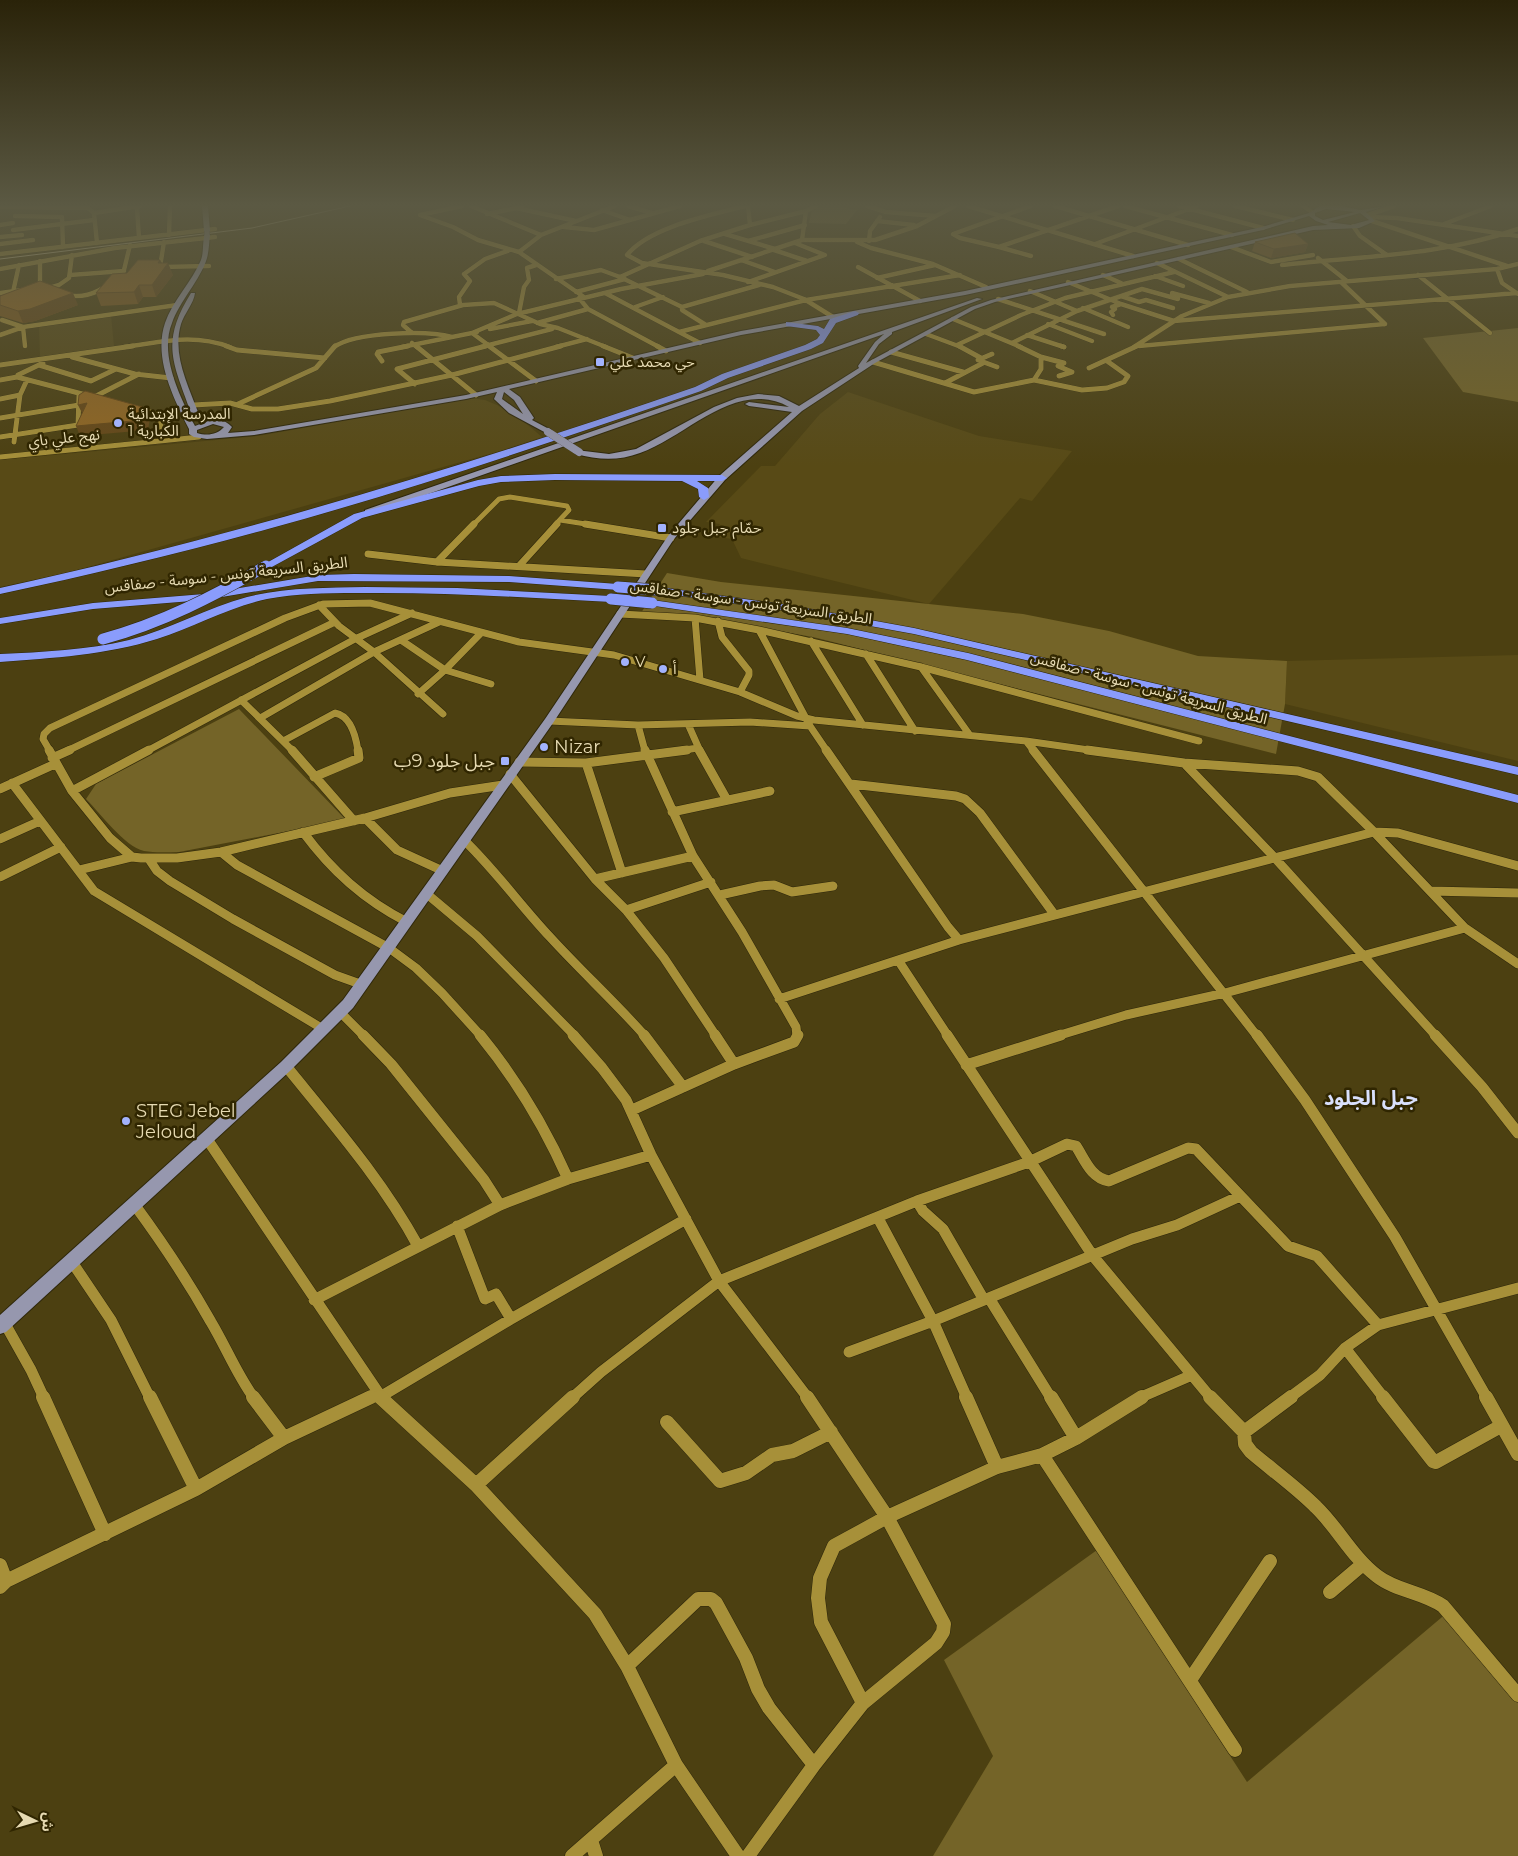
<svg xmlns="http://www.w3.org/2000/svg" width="1518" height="1856" font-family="Montserrat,'Noto Sans Arabic',sans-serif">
<rect width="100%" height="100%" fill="#4c4011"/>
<path fill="#584a16" d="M111 315 114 346 40 357 39 325Z
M848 392 979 436 1072 451 1032 501 1020 498 929 604 741 558 732 539 712 536 720 524 706 522 761 466H775L820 414Z
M470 398 485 400 497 405 522 420 542 437 500 451 70 572 0 587V460L258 436Z
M1518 655V761L1285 704 1287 661Z"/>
<path fill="#746428" d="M822 206H842L845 208 857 210 846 224 809 223 812 210Z
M1518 328V402L1463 392 1423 338Z
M667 573 721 582 1023 614 1109 631 1198 656 1287 661 1285 704 1276 754 817 638C756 626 701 618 639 616Z
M239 709 346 820 179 852C168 852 155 853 144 851 124 846 101 814 86 799L96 784Z
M1097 1550 1247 1782 1448 1612 1518 1698V1856H933L993 1756 944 1660Z"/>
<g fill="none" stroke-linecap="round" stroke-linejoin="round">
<g stroke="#2e270b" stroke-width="5">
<path id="minor-far5" d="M462 206 420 215 453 227 478 240 519 252 584 297
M471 206 541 235
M628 206 652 213
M745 206C711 215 649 227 627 255L642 263 723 275 773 287 804 299 833 317
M748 206 750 225
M867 206 886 212 936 216
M968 206 1133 256
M1055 206 1188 245
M1125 206 1232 235
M1179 206 1263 228
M1235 206 1293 220
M1303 206 1312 212
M0 207 88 208 94 213 97 243
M137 208 139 238
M516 208 576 221
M602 210 630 220
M94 213 140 206
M487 214 522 207
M1368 215 1394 206
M15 216 62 217 63 247
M1370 217 1397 218 1518 236
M877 221 914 225
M1372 221 1507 266
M1444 224 1491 206
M0 225 13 223
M1353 226 1360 236 1387 255
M564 227 594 230 680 206
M13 230 94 220
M725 234 775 249
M169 235 170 206
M0 237 22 235
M802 240 806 211 816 206
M704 241 752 257
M748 241 805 225
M869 241 870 231 880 217
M857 242 871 248 933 264 986 287
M0 244 33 240
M1095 244 1197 206
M999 247 960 238 953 234 1031 206
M1231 247 1271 262 1313 255
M774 250 807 261
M519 252 541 235 615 206
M0 254 215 229
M1031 256 999 247 1118 206
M1318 258 1347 281
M1179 259 1247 292
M741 260 775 272
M40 261V288
M1157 263 1228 297
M1282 265C1363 256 1440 256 1518 229
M159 267 209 266
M160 267 164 242
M858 267 920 301
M0 269 115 248 215 237
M1497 269 1502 283 1518 294
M124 270 130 245
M708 271 802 240H875L917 226 955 206
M1103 275 1121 283
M1418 275 1490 333
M1155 276 1183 286
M877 278 935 265
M556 279 601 270 620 277
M748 282 825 255 795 243
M1068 282 1121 304 1174 321 1517 293
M1341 282 1385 324
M42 290 59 285 69 278 72 255
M1030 291 1077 311
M13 292 19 265
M576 292 625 279
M0 293 22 290
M605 293 679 332 806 300 960 275
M1172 293 1209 303
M66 295C91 300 107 287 124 271L70 275
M1121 296 1139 302 1146 300 1173 308
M579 298 588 309 659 347
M998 299 1104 334
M460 305 459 297 470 281 464 274 485 259 510 250
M635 307 663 297
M682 307 620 277 700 241 750 225 806 211
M1083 308 1128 327
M519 313 524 287 529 280 527 268 536 265
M1113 315 1111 312 1115 309 1112 307 1121 304
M953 319 1021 347
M537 323 588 309
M1048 324 1092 341
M706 325 682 310V307L759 285
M490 329 532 321
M679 332 700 343
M412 333 403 325 404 322 463 305 494 303 540 324 558 328 606 347
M926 334 961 347
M0 335 23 327 2 320
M1027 335 1064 347
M412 343 417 347
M1012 343 1077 311 1142 289 1178 299
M957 345 1021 315 1065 298 1174 272
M25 346 23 327 177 305
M1139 346 1385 324
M124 347C163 342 192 333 230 347
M334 347C355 332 427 330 452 337
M402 347 477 332
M481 347 552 329
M491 347 472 333 517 314 621 289 703 274
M556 347 587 339
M1134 347 1182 316 1228 297 1290 286 1497 269 1518 264"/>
</g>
<g stroke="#2e270b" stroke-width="5.5">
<path id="minor-far4" d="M226 346 237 350 325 358
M416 346 476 395
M489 346 536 381
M603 346 633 358
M657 346 666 351
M959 346 981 358
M1018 346 1041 357V369L1034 380
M1061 346 1064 347
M891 352 963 372
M992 354 978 360 997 367
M72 357 135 374 171 378
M1041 357 1064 363 1058 366 1072 372 1059 376
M382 361 377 354 378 352 408 346
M873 362 974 392 1034 380 1082 390 1107 388 1124 382 1128 376 1107 361
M0 365 133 346
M39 365 91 381 116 369
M1089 368 1137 346
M18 375 43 363
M0 380 17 377 90 396
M945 383 983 363
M415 384 397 369 486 346
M94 397 139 374
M0 399 20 395
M238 404 316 368 335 346
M193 405 230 403 252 409H278L330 401 452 375 561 346
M136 408 157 414 161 418 160 441 199 437
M0 418 79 405
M0 437 78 425 79 395
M14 442 20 395 27 380
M0 457 160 441
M560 520 592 525
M473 525 499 499 510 497 567 506 569 510 555 525"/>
</g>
<g stroke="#2e270b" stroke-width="8">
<path id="minor-far3" d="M585 524 671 538
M368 554 437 562 646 574
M437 562 474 524
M519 566 557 524
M319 605 339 626 374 652 443 714
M620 614 695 618 759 630 810 726 827 751
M695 618 700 680
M718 621 722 637 749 671V675L740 692
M759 630 921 667 1199 741
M401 640 445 670 491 684
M811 641 863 725
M866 654 915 731
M921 667 969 734
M418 694 445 670 481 633
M241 700 293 751
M262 717 374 652 439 622
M549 721 638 725 750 722 810 726
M688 724 700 751
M638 725 645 751
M285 740 335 713C351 716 356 737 358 751
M1026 741 1096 751
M50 751 43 739 44 734 50 728 285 618 323 604 370 603 519 642 614 655 740 692 797 716 814 720 1026 741 1034 751
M67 751 335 622
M147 751 355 639 412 613
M677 751 698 748"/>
</g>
<g stroke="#2e270b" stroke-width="10">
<path id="minor-far2" d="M49 750 72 791 110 838 132 857 141 858H177L221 852 365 818 450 793 503 785
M292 750 354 821
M645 750 693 856 742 932 796 1027 797 1036
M699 750 727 800
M826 750 948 927 959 940 1374 832 1398 833 1518 866
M1033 750 1257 1036
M1087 750 1184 763 1274 857 1436 1036
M52 758 70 750
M519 762 586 763 687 750
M586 763 622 873
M1184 763 1298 771 1318 777 1374 832 1465 928 1518 964
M510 774 595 879 626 910 664 958 716 1036
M314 777 359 758 358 750
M12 783 94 891 323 1029
M851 784 956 796 965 799 980 813 1054 914
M0 789 55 764
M72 791 149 750
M672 812 770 791
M365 818 397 850 443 871
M303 832C332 871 364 900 407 922
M0 839 40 821
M464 840C496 871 520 905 550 937 581 971 615 1002 645 1036
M221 852 237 865 389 948 416 968 442 993 481 1036
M149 859 157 871 170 881 233 919 335 975 363 985
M79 870 132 857
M0 877 61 847
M595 879 693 856
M1430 891 1518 893
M427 894 477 936 575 1036
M720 895 760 886 774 885 792 892 833 886
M626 910 711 882
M898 960 959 940
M779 999 898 960 948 1036
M340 1012 364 1036
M1057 1036 1126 1015 1225 993 1465 928"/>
</g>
<g stroke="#2e270b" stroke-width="12">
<path id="minor-far1" d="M363 1035 391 1064 484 1180 500 1205
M480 1035C516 1079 545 1127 568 1179
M573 1035 602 1068 626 1100 651 1155 719 1281 808 1398
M644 1035 683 1087
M715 1035 734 1064
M947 1035 1093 1256 1211 1398
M1257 1035 1305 1100 1395 1237 1487 1398
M1435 1035 1482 1087 1518 1133
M966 1065 1061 1035
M286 1066C333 1124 382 1180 418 1246
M632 1110 734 1064 794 1042 798 1035
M207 1139 382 1398
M917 1201 923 1211 943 1229 984 1300
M134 1204C162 1242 188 1281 211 1322 226 1347 237 1375 254 1398
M878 1218 933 1321 967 1398
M457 1226 485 1299 496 1294 511 1319
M72 1262 111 1320 150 1398
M989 1298 1051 1398
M314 1300 500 1205 568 1179 651 1155
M4 1322 31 1370 44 1398
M1345 1348 1384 1398
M849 1352 933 1321 1132 1239 1177 1225 1240 1196
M380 1397 511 1319 686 1219
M368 1398 377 1394
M572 1398 601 1372 719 1281 917 1201 1029 1162 1067 1144 1076 1146C1085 1160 1091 1178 1109 1181L1188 1148 1196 1149 1288 1246 1317 1256 1378 1325
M1139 1398 1192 1375
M1289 1398 1320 1375 1345 1348 1378 1325 1518 1288"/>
</g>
<g stroke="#2e270b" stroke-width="15">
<path id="minor" d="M43 1397 105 1534
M150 1397 196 1489
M253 1397 284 1438
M380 1397 476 1485 595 1614 627 1666 676 1765 738 1856
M966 1397 997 1467
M1051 1397 1076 1438
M1210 1397 1244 1432 1291 1397
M1383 1397 1433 1461 1436 1462 1501 1426
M1486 1397 1518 1454
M667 1422 720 1481 746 1473 772 1455 793 1451 831 1432
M1244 1432 1245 1444 1251 1452C1272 1470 1296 1487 1316 1507 1338 1528 1352 1557 1377 1576 1396 1591 1423 1592 1443 1606L1518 1695
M1042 1455 1235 1750
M476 1485 573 1397
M0 1565 6 1581
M0 1587 6 1581 196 1489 284 1438 371 1397
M1330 1592 1363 1564
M627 1666 698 1599H711L716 1603 746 1658 758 1689 769 1708 814 1765
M1190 1680 1270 1561
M863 1703 821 1622 818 1598 820 1578 834 1546 887 1517 997 1467 1042 1455 1076 1438 1142 1397
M591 1840 596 1856
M572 1856 676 1765
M748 1856 814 1765 863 1703 936 1643 943 1632 944 1624 887 1517 807 1397"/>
</g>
<g stroke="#2e270b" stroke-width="2">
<path id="major" d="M202 206H208L210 231 207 233 204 231Z
M1320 206H1341L1361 210 1386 206 1366 212 1375 221 1359 228 1313 230 995 302 975 309 875 363 802 411 725 480 674 539 553 723 353 1008 291 1070 6 1332 0 1334V1315L281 1062 343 1000 545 719 668 536 719 476 792 412 749 406 745 404 749 402 789 407C736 378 688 436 640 453 619 461 598 460 576 454V450L609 454 636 449 714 407 737 398 758 394 779 396 799 406 859 368 858 366 875 342 884 334 371 514H365V510L977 298 982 299 892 332V334L879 344 866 363 971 307 991 300 1313 226 1328 225 1316 221 1309 216 1263 230 965 295 741 335 509 389 520 397 534 418 532 420 551 430 552 432 548 434 509 413 494 399 497 392 466 399 254 435 207 439 194 437 189 434V429C174 399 153 358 165 323 172 301 192 282 201 260 204 252 202 242 205 234L210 235C209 242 209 251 207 258 201 279 179 302 172 323 159 355 180 397 195 426L208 421 191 413C173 362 160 343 191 293H195C194 303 184 314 181 324 172 354 188 385 198 412 209 416 225 419 232 427L228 433 254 431 466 395 741 331 965 291 1262 227 1309 213ZM1326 209 1355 212 1323 220 1315 216V213ZM1360 213 1369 220 1351 225 1328 222ZM504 392 514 400 523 414 502 399ZM213 424 224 427C217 435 207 436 197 433V430Z"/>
</g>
<g stroke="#2e270b" stroke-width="1">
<path id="highway" d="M855 311 859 313 858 315 836 323 823 343 811 349 728 378 701 391C558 440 414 489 268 529 180 553 90 575 0 594V588C238 536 465 466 695 387L722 374 805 345 817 339 820 335 816 330 786 326V322L818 326 824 329 830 319Z
M555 474 722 475 727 478 722 481H697L708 488 709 497 704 500 699 497 698 489 682 481 555 480 501 482 479 486 362 518 270 568 266 569 261 566 354 514 478 480 501 476Z
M354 574 509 576 618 584 623 587 618 590 509 582 318 581 204 600 93 609 0 624V618L93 603 204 594 318 575Z
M365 587 457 588 611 596 617 599 611 602C534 598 457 593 380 593 343 593 304 592 267 599 229 607 194 627 157 639 106 655 53 658 0 662V654C43 652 87 650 129 640 170 629 207 608 247 597 286 587 326 588 365 587Z
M658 587 788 605 914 628 1518 767V775L914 634 788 611 654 592 653 590 654 588Z
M652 600 847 628 968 653 1518 795V803L967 660 847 634 648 605 646 603Z"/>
</g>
<use href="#minor-far5" stroke="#a79039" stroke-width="4.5"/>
<use href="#minor-far4" stroke="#a79039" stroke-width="5"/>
<use href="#minor-far3" stroke="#a79039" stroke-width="7"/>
<use href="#minor-far2" stroke="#a79039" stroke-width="9"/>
<use href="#minor-far1" stroke="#a79039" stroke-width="11"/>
<use href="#minor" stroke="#a79039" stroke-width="14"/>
<use href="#major" fill="#9697ae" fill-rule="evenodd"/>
<use href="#highway" fill="#8a9cfc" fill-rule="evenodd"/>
<path stroke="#d1c59c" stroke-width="1" d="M0 259 252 228 350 206"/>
<g stroke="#2e270b" stroke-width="6" stroke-linecap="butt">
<path id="major-bridge-far1" d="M207 231V235"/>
</g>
<g stroke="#2e270b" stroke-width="8" stroke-linecap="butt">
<path id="major-bridge" d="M548 432 579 452"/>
</g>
<g stroke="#2e270b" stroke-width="12" stroke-linecap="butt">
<path id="highway-bridge" d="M618 587 658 590
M611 599 652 603
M103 639C162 623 214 596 266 566"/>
</g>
<use href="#major-bridge-far1" stroke="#9697ae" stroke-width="5.5"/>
<use href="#major-bridge" stroke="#9697ae" stroke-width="8"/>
<use href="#highway-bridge" stroke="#8a9cfc" stroke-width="11"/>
</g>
<path fill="#7e591e" d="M1255 242 1308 244 1305 252 1271 258 1252 251Z
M160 260 162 263 173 275 156 297H143L138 304 101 306 96 293 127 273Z
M0 296 78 305 35 321 23 323 0 316Z"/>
<path fill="#664818" d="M1308 244 1305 252 1271 258 1274 249Z
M160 260 164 269 168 263 173 275 156 297 152 285 158 263Z
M139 285 143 297 138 304 134 292Z
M73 293 78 305 35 321 23 323 18 311Z
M87 403 83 415 78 405Z
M146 408 150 418 148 430 80 436 76 426Z"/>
<path fill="#926723" stroke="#664818" d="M1295 233 1308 244 1274 249 1255 242Z
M138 260H160L158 263H168L152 285H139L134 292 96 293 112 274 127 273Z
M40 281 73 293 30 309 18 311 0 305V296Z
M85 391 146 408 144 420 76 426 87 403 78 405 79 395Z"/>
<linearGradient id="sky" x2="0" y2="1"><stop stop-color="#2a2309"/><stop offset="0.44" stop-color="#5b5943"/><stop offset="1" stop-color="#5b5943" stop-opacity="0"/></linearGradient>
<rect width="1518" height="466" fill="url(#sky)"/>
<g fill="#a2b2fd" stroke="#302601" stroke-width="2">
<rect x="595" y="357" width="10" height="10" rx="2.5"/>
<circle cx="118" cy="423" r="5"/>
<rect x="657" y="523" width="10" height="10" rx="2.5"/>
<circle cx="625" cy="662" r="5"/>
<circle cx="663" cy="669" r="5"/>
<circle cx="544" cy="747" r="5"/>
<rect x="500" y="756" width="10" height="10" rx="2.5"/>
<circle cx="126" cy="1121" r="5"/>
</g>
<g text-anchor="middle" stroke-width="5" stroke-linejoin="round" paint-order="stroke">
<g font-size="15" fill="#e6dab2" stroke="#302601" text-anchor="start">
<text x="610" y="367">حي محمد علي</text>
<text x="128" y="419">المدرسة الإبتدائية<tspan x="128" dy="17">الكبارية 1</tspan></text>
<text x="672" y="533">حمّام جبل جلود</text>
<text x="635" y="667">V</text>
<text x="673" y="674">أ</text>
</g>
<g font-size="15" fill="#e6dab2" stroke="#302601">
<text transform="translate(64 438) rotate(-6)" y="5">نهج علي باي</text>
<text transform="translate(226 575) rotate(-6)" y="5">الطريق السريعة تونس - سوسة - صفاقس</text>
<text transform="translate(751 602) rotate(8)" y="5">الطريق السريعة تونس - سوسة - صفاقس</text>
<text transform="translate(1149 688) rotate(15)" y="5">الطريق السريعة تونس - سوسة - صفاقس</text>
</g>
<g font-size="18" fill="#e6dab2" stroke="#302601" text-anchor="start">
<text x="554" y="753">Nizar</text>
<text x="495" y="767" text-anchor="end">جبل جلود 9ب</text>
<text x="136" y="1117">STEG Jebel<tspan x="136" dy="21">Jeloud</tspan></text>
</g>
<g font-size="20" font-weight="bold" fill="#d9e0fd" stroke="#302601">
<text x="1371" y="1105">جبل الجلود</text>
</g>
</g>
<g transform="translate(35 1821) rotate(95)" stroke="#302601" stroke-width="4" paint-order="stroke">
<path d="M0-4L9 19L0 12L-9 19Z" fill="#e6dab2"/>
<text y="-8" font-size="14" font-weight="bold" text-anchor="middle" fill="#e6dab2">ش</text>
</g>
</svg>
